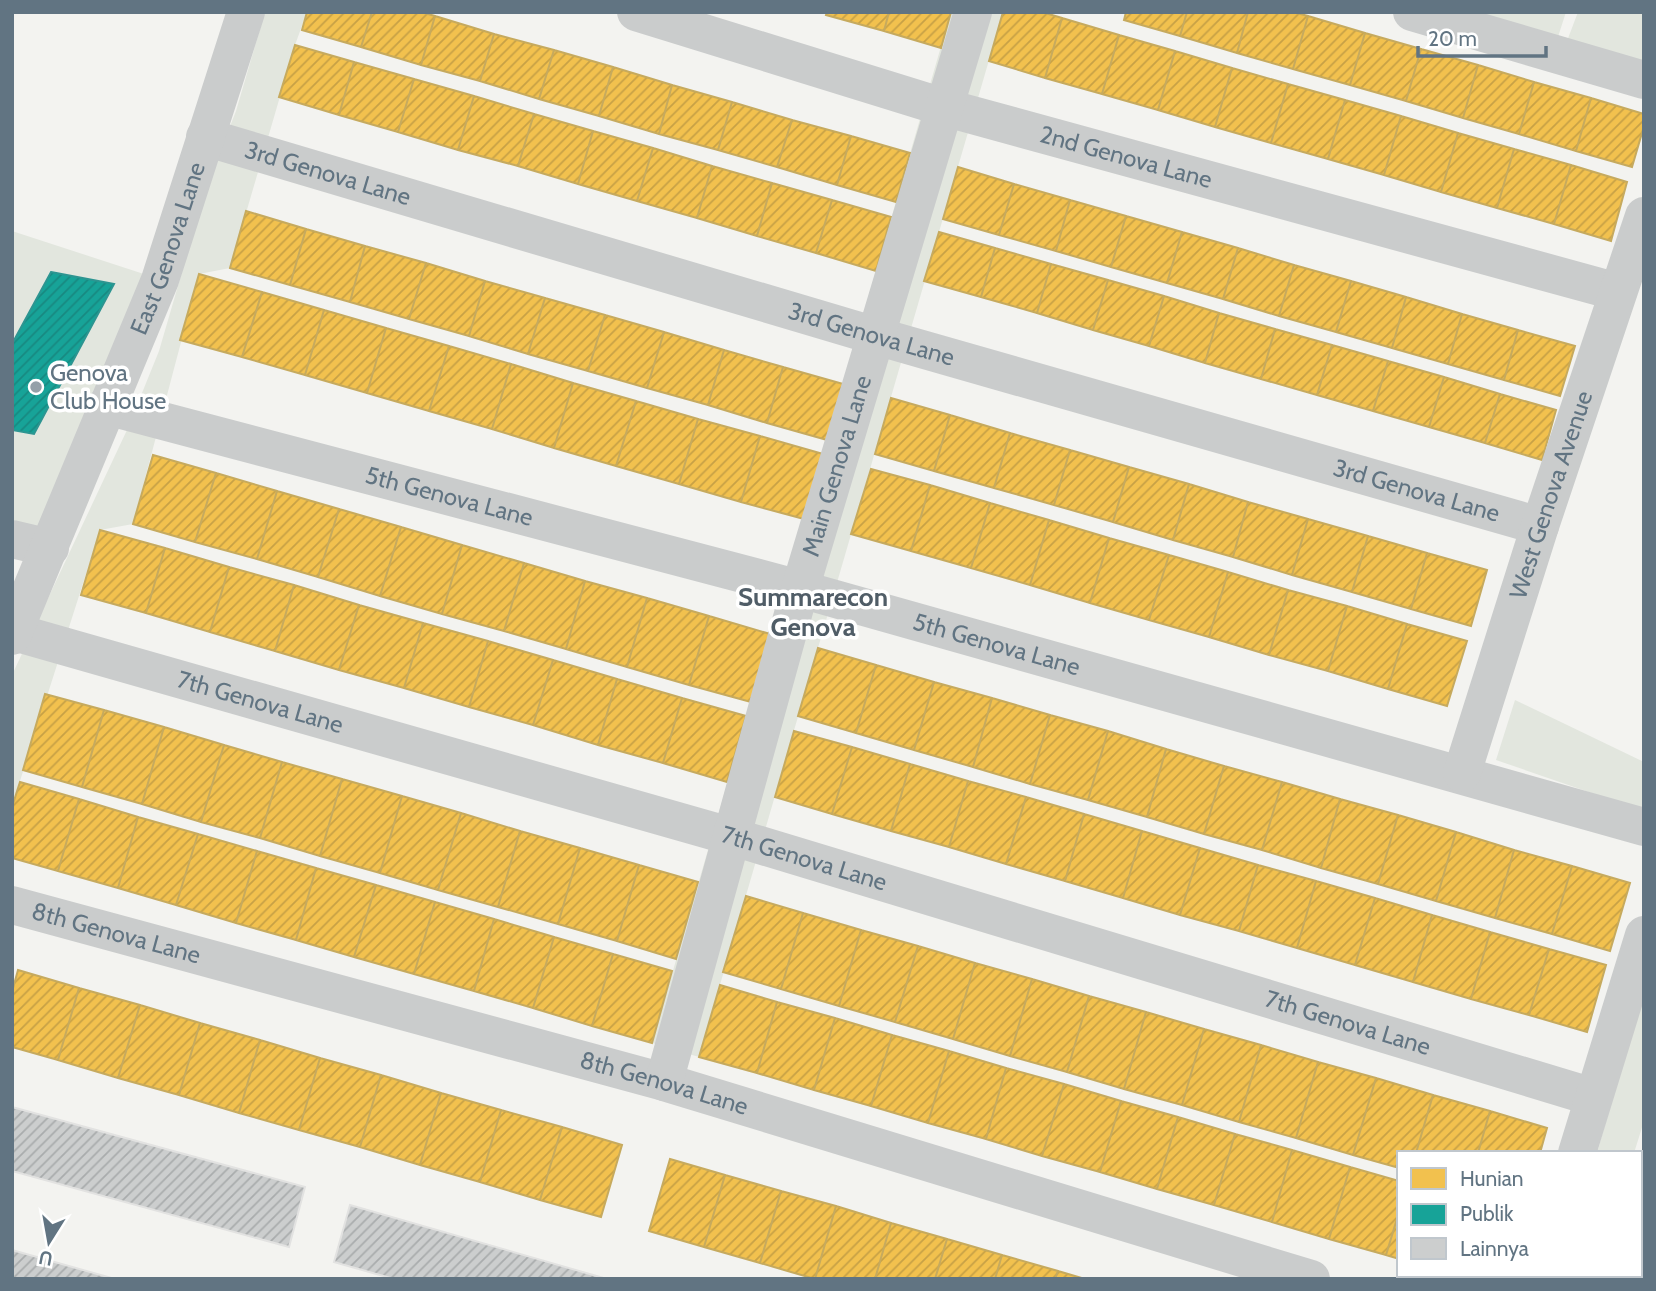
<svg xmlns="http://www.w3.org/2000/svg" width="1656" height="1291" font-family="Cabin,sans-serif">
<defs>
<pattern id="homes-hatch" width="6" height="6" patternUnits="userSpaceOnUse" patternTransform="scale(1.75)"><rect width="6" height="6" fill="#f2c14e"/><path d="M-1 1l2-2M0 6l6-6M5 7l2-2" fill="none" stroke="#c7a146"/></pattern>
<pattern id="public-hatch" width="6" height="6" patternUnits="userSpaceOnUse" patternTransform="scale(1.75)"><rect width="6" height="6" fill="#17a398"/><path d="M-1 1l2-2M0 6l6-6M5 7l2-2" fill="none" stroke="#188981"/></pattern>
<pattern id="building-hatch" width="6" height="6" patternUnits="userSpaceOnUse" patternTransform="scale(1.75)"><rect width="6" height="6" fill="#cccece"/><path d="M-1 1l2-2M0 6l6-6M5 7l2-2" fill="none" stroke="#a9acad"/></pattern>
</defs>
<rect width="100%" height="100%" fill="#f3f3f0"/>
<path fill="#e2e6de" d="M265 12H307L295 45 230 268 199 274 133 524 100 530 12 806V675L127 430 159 351 208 183 236 111Z
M951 12H1003L699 1057 652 1043Z
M1465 12H1566L1557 40Z
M1578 12H1644V63L1567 41Z
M12 231 150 276 39 527 12 520Z
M1515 700 1644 762V811L1496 760Z
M1644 988V1121L1634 1153H1597Z
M1644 1158V1279H1607L1608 1275H1640V1169Z"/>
<path fill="url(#homes-hatch)" stroke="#c6aa5e" stroke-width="2" d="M307 12H372L361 47 302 30Z
M372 12H421L435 16 421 65 361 47Z
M827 12H889L884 31 826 15Z
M889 12H951L941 48 884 31Z
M1003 12H1042L1062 18 1045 78 989 61Z
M1126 12H1187L1180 36 1124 20Z
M1187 12H1248L1237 53 1180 36Z
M1248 12H1293L1308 16 1293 69 1237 53Z
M435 16 494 34 480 81 421 65Z
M1308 16 1365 33 1350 85 1293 69Z
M1062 18 1119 35 1102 94 1045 78Z
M1365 33 1421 49 1406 101 1350 85Z
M494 34 554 50 539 99 480 81Z
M1119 35 1175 51 1158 110 1102 94Z
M295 45 354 62 339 115 279 97Z
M1421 49 1478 65 1463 118 1406 101Z
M554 50 613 67 599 116 539 99Z
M1175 51 1232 68 1215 127 1158 110Z
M354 62 414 79 398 132 339 115Z
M1478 65 1534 82 1519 134 1463 118Z
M613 67 672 85 659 134 599 116Z
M1232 68 1288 84 1271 143 1215 127Z
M414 79 474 96 458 150 398 132Z
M1534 82 1591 98 1576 151 1519 134Z
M1288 84 1345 100 1328 159 1271 143Z
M672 85 732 102 718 150 659 134Z
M474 96 534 114 518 166 458 150Z
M1591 98 1644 114V126L1632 167 1576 151Z
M1345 100 1401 116 1384 175 1328 159Z
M732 102 792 120 777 167 718 150Z
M534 114 593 131 578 184 518 166Z
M1401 116 1458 133 1441 192 1384 175Z
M792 120 851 136 837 185 777 167Z
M593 131 653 148 637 201 578 184Z
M1458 133 1514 149 1497 208 1441 192Z
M851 136 910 153 896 202 837 185Z
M653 148 712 166 697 218 637 201Z
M1514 149 1571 165 1554 224 1497 208Z
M1571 165 1627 182 1611 241 1554 224Z
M712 166 772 183 757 236 697 218Z
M958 167 1014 184 999 235 943 219Z
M772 183 832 200 816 253 757 236Z
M1014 184 1070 200 1056 251 999 235Z
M832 200 891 217 876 271 816 253Z
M1070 200 1126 216 1111 267 1056 251Z
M246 211 306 229 290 285 230 268Z
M1126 216 1182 232 1167 283 1111 267Z
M306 229 365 246 350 302 290 285Z
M939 232 995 248 981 297 924 281Z
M1182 232 1238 248 1223 299 1167 283Z
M365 246 426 263 409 319 350 302Z
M995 248 1051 264 1037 313 981 297Z
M1238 248 1294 265 1279 316 1223 299Z
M426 263 485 281 469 336 409 319Z
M1051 264 1108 280 1093 330 1037 313Z
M1294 265 1351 281 1336 332 1279 316Z
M199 274 262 292 242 357 180 340Z
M1108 280 1164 296 1149 346 1093 330Z
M485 281 545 298 528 354 469 336Z
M1351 281 1406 297 1392 348 1336 332Z
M262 292 324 310 305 375 242 357Z
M1164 296 1219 313 1205 363 1149 346Z
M1406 297 1462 314 1448 364 1392 348Z
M545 298 605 315 588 371 528 354Z
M324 310 386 328 367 393 305 375Z
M1219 313 1275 329 1261 379 1205 363Z
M1462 314 1518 330 1504 380 1448 364Z
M605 315 664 332 647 388 588 371Z
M386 328 449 346 429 411 367 393Z
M1275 329 1332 345 1317 395 1261 379Z
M1518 330 1575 346 1560 396 1504 380Z
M664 332 724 350 708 405 647 388Z
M1332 345 1388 361 1373 411 1317 395Z
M449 346 511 364 492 429 429 411Z
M724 350 783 367 767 423 708 405Z
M1388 361 1444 377 1429 427 1373 411Z
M511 364 573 383 554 448 492 429Z
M783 367 843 384 827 440 767 423Z
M1444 377 1500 394 1485 443 1429 427Z
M573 383 636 401 616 466 554 448Z
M1500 394 1556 410 1542 460 1485 443Z
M891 398 950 415 934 471 875 454Z
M636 401 698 419 679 484 616 466Z
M950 415 1010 433 994 488 934 471Z
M698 419 760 436 741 502 679 484Z
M1010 433 1070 450 1054 505 994 488Z
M760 436 823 454 804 519 741 502Z
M1070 450 1129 467 1113 522 1054 505Z
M153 455 216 473 195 542 133 524Z
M1129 467 1189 484 1173 540 1113 522Z
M871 469 930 485 911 551 851 534Z
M216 473 277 491 257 559 195 542Z
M1189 484 1248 502 1233 557 1173 540Z
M930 485 990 503 971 568 911 551Z
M277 491 339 509 318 577 257 559Z
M1248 502 1308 519 1292 575 1233 557Z
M990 503 1049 520 1030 585 971 568Z
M339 509 401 527 380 596 318 577Z
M1308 519 1368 536 1352 592 1292 575Z
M1049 520 1109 538 1090 603 1030 585Z
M401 527 462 545 442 614 380 596Z
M100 530 165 548 146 613 81 595Z
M1368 536 1427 553 1411 609 1352 592Z
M1109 538 1169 555 1149 620 1090 603Z
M462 545 524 563 504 631 442 614Z
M165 548 229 567 210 632 146 613Z
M1427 553 1487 570 1471 626 1411 609Z
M1169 555 1228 572 1209 637 1149 620Z
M524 563 585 581 566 649 504 631Z
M229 567 294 585 275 651 210 632Z
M1228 572 1288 590 1269 655 1209 637Z
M585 581 647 598 627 667 566 649Z
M294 585 359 605 339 670 275 651Z
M1288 590 1347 606 1328 671 1269 655Z
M647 598 709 616 689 685 627 667Z
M359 605 423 623 404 688 339 670Z
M1347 606 1407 624 1388 689 1328 671Z
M709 616 770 634 751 702 689 685Z
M423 623 488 641 469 707 404 688Z
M1407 624 1467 641 1447 706 1388 689Z
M488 641 553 660 533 725 469 707Z
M818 648 876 665 856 733 798 716Z
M553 660 617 679 598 745 533 725Z
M876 665 934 682 914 750 856 733Z
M617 679 682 698 663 763 598 745Z
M934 682 992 698 973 767 914 750Z
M45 694 104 710 82 787 23 770Z
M682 698 746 716 727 782 663 763Z
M992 698 1050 715 1030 784 973 767Z
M104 710 164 727 142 804 82 787Z
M1050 715 1108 731 1088 800 1030 784Z
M164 727 224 745 201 822 142 804Z
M794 731 852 747 832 814 775 797Z
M1108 731 1166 749 1147 817 1088 800Z
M224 745 282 762 260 838 201 822Z
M852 747 910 764 891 831 832 814Z
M1166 749 1224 766 1204 834 1147 817Z
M282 762 342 779 320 856 260 838Z
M910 764 968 781 949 847 891 831Z
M1224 766 1282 782 1262 850 1204 834Z
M342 779 402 796 380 873 320 856Z
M968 781 1026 797 1006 864 949 847Z
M20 782 79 799 58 871 12 858V807Z
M1282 782 1340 799 1321 868 1262 850Z
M402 796 461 813 438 890 380 873Z
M1026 797 1084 814 1065 881 1006 864Z
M79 799 138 817 118 888 58 871Z
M1340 799 1398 815 1378 884 1321 868Z
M461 813 520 831 498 907 438 890Z
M1084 814 1142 831 1123 898 1065 881Z
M1398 815 1456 832 1436 901 1378 884Z
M138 817 198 834 176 905 118 888Z
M520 831 580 848 558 924 498 907Z
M1142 831 1200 848 1180 915 1123 898Z
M1456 832 1514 850 1495 918 1436 901Z
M198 834 257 851 236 923 176 905Z
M580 848 639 865 617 941 558 924Z
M1200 848 1258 865 1239 931 1180 915Z
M1514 850 1572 866 1552 934 1495 918Z
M257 851 316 868 296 940 236 923Z
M639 865 698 882 676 959 617 941Z
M1258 865 1316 881 1297 948 1239 931Z
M1572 866 1630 883 1610 951 1552 934Z
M316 868 376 885 354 957 296 940Z
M1316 881 1375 898 1355 965 1297 948Z
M376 885 435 902 414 974 354 957Z
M746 896 803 913 781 989 723 972Z
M1375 898 1432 915 1413 982 1355 965Z
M435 902 494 919 474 991 414 974Z
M803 913 861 930 839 1006 781 989Z
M1432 915 1490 932 1471 999 1413 982Z
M494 919 554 937 533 1008 474 991Z
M861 930 918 946 895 1022 839 1006Z
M1490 932 1549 949 1529 1015 1471 999Z
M554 937 613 954 592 1026 533 1008Z
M918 946 975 963 953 1039 895 1022Z
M1549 949 1606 965 1587 1032 1529 1015Z
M613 954 672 971 652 1043 592 1026Z
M975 963 1032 979 1010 1056 953 1039Z
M18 970 79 988 58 1060 12 1047V992Z
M1032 979 1089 996 1067 1072 1010 1056Z
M720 985 777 1002 757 1073 699 1057Z
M79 988 140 1005 118 1078 58 1060Z
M1089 996 1146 1012 1124 1089 1067 1072Z
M777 1002 835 1018 814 1090 757 1073Z
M140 1005 200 1023 179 1095 118 1078Z
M1146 1012 1204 1029 1182 1105 1124 1089Z
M835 1018 892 1035 871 1106 814 1090Z
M200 1023 260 1040 239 1113 179 1095Z
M1204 1029 1261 1045 1239 1122 1182 1105Z
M892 1035 949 1051 928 1123 871 1106Z
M260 1040 320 1058 299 1130 239 1113Z
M1261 1045 1318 1062 1296 1138 1239 1122Z
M949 1051 1006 1068 986 1139 928 1123Z
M320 1058 381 1075 360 1147 299 1130Z
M1318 1062 1376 1078 1353 1155 1296 1138Z
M1006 1068 1064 1084 1042 1156 986 1139Z
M381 1075 441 1093 420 1165 360 1147Z
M1376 1078 1433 1095 1416 1153H1399V1168L1353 1155Z
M1064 1084 1121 1101 1100 1172 1042 1156Z
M441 1093 501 1110 480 1182 420 1165Z
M1433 1095 1490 1111 1478 1153H1416Z
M1121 1101 1178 1117 1157 1189 1100 1172Z
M501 1110 562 1127 540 1200 480 1182Z
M1490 1111 1547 1128 1540 1153H1478Z
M1178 1117 1235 1134 1214 1205 1157 1189Z
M562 1127 622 1145 601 1217 540 1200Z
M1235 1134 1292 1150 1272 1222 1214 1205Z
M1292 1150 1350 1167 1329 1239 1272 1222Z
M670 1159 725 1175 704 1247 649 1231Z
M1350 1167 1399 1181V1212L1386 1255 1329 1239Z
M725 1175 781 1191 760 1263 704 1247Z
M781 1191 836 1206 815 1279 760 1263Z
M836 1206 891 1223 875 1279H815Z
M1399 1212V1259L1386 1255Z
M891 1223 947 1239 935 1279H875Z
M947 1239 1002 1255 995 1279H935Z
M1002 1255 1058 1271 1055 1279H995Z
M1058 1271 1085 1279H1055Z
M1456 1275H1504L1503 1279H1467Z"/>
<path fill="url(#public-hatch)" stroke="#2d9591" stroke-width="2" d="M51 272 114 284 34 434 12 430V344Z"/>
<path fill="url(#building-hatch)" stroke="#e2e2e1" stroke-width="2" d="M12 1107 305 1187 289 1247 12 1171Z
M350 1205 607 1279H394L334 1262Z
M12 1250 115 1279H12Z"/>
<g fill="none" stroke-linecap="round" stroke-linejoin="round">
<g stroke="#cacccc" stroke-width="38">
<path id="s1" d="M636 12 943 107 1618 292"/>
<path d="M1412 12 1644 80"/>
<path id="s2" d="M205 137 876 336 1540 526"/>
<path id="s3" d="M106 406 800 589 1644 827"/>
<path d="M12 539 50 548"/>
<path id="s4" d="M14 632 730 836 1593 1097"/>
<path id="s5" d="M12 636 160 280 246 12"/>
<path id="s6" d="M1462 773 1540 526 1644 216"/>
<path id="s7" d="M12 905 664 1082 1311 1279"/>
<path id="s8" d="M664 1082 800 589 973 12"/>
<path d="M1577 1153 1644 935"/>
<path d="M1541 1279 1542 1275"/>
</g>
</g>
<circle fill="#94a0a8" stroke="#fff" stroke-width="2.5" cx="36" cy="387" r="7"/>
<g text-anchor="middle" stroke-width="7" stroke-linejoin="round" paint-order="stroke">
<g font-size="24" fill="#617482" stroke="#fff">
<text dy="8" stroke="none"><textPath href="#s1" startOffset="511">2nd Genova Lane</textPath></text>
<text dy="8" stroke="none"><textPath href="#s2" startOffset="128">3rd Genova Lane</textPath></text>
<text dy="8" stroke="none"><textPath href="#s5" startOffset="418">East Genova Lane</textPath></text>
<text dy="8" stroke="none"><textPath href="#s2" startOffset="695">3rd Genova Lane</textPath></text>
<text dy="8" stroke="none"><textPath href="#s8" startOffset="640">Main Genova Lane</textPath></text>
<text dy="8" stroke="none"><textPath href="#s2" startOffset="1262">3rd Genova Lane</textPath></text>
<text dy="8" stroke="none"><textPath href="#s6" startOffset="292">West Genova Avenue</textPath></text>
<text dy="8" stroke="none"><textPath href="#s3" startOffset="355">5th Genova Lane</textPath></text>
<text dy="8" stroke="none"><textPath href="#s3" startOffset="922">5th Genova Lane</textPath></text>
<text dy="8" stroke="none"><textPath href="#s4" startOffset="256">7th Genova Lane</textPath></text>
<text dy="8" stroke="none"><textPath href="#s4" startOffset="822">7th Genova Lane</textPath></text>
<text dy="8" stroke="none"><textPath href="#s7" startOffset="108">8th Genova Lane</textPath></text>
<text dy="8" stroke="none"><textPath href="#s4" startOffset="1390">7th Genova Lane</textPath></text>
<text dy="8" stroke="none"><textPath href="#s7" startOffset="676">8th Genova Lane</textPath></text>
</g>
<g font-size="24" fill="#617482" stroke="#fff" text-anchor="start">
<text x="50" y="381">Genova<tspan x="50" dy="28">Club House</tspan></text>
</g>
<g font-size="26" font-weight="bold" fill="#505d67" stroke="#fff">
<text x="813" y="606">Summarecon<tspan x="813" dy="30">Genova</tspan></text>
</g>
</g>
<rect width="1656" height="1291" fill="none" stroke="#617482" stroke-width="28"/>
<rect x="1397" y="1151" width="245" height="126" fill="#ffffff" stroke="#c0c7cd" stroke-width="2"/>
<rect x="1411" y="1168" width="35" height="21" fill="#f2c14e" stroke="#c0c7cd" stroke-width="2"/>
<text x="1460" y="1186" font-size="21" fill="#617482">Hunian</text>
<rect x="1411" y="1204" width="35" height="21" fill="#17a398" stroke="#c0c7cd" stroke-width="2"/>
<text x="1460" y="1221" font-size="21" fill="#617482">Publik</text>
<rect x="1411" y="1238" width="35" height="21" fill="#cccece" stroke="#c0c7cd" stroke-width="2"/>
<text x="1460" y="1256" font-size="21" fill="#617482">Lainnya</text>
<g transform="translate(49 1242) rotate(191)" stroke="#ffffff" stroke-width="5" paint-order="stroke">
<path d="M0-5L12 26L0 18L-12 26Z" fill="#617482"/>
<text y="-10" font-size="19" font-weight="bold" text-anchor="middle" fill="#617482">U</text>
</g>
<path d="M1418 46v10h128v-10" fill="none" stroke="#617482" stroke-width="3.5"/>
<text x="1428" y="46" font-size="21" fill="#617482" stroke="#ffffff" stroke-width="5" paint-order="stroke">20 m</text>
</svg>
